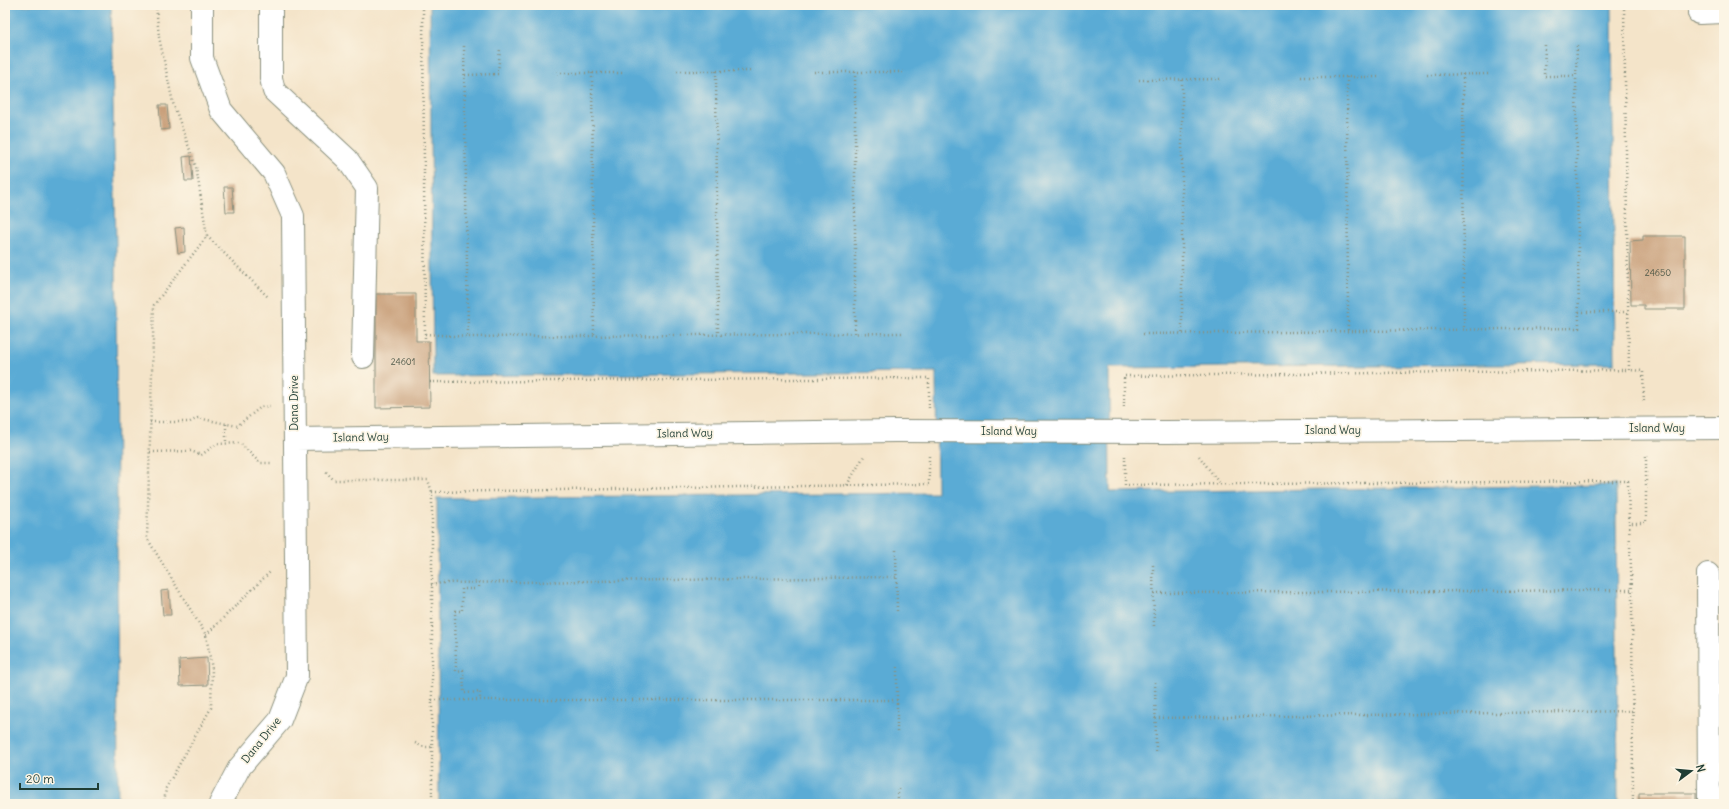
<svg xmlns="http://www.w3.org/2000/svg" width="1729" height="809" font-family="Delius,sans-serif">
<rect width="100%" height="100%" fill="#fcf5e5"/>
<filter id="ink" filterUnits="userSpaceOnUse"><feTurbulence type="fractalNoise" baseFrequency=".025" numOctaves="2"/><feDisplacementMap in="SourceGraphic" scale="8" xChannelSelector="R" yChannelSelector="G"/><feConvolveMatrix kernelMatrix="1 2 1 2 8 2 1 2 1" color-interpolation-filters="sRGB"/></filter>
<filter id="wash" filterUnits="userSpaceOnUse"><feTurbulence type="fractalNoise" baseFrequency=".012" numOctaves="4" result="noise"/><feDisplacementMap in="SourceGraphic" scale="16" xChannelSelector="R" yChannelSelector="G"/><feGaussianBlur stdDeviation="0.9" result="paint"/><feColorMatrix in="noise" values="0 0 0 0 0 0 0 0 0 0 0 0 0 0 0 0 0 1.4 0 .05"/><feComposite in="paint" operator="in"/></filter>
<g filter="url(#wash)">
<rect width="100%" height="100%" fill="#f4e4c9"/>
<path fill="#5aabd5" stroke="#3c7484" d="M5 5H111L116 244 118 804H5Z
M430 5H1612L1615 364 1109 368 1110 492 1616 485 1618 804H439L437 498 937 493 936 372 433 376Z"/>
<g id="blocks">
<path fill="#c9a07c" d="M159 105H167L169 129 161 130Z
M191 156 193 181H185L183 157Z
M224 187H232L234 212H226Z
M184 227 185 252 178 253 175 228Z
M1643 236H1685V309H1644V305H1631L1630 241 1643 240Z
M376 294H416V341H429L430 407 376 408Z
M169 590 171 615H163L161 591Z
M207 658 208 685 180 686 179 660Z
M1639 793H1696V804H1639Z"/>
</g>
</g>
<g filter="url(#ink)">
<use href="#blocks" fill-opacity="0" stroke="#8a907e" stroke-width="1"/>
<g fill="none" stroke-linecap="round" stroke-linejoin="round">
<g stroke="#8a907e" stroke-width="24">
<path id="minor" d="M202 5V58L221 110 274 173 293 216 297 676 280 720 239 768 220 804
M271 5V78L274 91 347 159 367 188 363 357
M1699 13 1724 12
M1166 432 1724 428
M295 439 895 431
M1708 574 1709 804"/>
</g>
<path stroke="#8a907e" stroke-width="2.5" stroke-dasharray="1 3" stroke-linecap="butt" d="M156 5 159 37 173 103 196 167 207 236 154 305 147 538 206 635 212 669 211 708 166 788 164 804
M423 5 425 341
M1624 5 1629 370 1643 371 1644 404
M1545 45 1544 76H1576L1577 45
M464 46 468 337
M677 71H752
M716 71 718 334
M814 72H855
M557 73H623
M592 73 594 335
M1463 74 1464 329
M465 75 498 74 500 48
M1427 75 1491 74
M1301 77H1379
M1347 77 1348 331
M1139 80 1221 79
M1182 80V333
M207 236 269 298
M1579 312H1629
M855 333V72H903
M425 334 468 337 904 333
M1143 334 1579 328 1576 76
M430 382 929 378V408
M1124 407V376L1629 370
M150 422H190L198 418 237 426 261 407 270 406
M226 424V444
M150 452 191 451 201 455 217 444 240 443 260 463H271
M1125 456V485L1628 481 1629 523
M1199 456 1220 484
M326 472 334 480H428L432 492
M847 485 864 456
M896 550 897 611
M1153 565 1154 628
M479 582V589H462V611H455L456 671 463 670 464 693 480 692V699
M431 585 442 583 896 577
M1154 593 1632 590
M206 635 271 571
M897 667V733
M1155 682 1156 751
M432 700H897
M1155 718 1633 711
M415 743 424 747H432
M898 789V804
M432 804V492L929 484V455
M1633 804 1632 590 1629 523H1646V453"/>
<use href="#minor" stroke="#fff" stroke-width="22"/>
<g stroke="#8a907e" stroke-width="24" stroke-linecap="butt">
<path id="minor-bridge" d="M895 431 1166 432"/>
</g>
<use href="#minor-bridge" stroke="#fff" stroke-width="22"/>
</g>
</g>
<g text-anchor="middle" stroke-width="3.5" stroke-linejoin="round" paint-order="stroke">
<g font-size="9" fill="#4a5646">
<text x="1658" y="276">24650</text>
<text x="403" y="365">24601</text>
</g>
<g font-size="11" fill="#1f3d34" stroke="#fcf5e5">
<text transform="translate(294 403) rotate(-90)" y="4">Dana Drive</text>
<text x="1657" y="432">Island Way</text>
<text x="1333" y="434">Island Way</text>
<text x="1009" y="435">Island Way</text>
<text transform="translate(685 433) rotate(-1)" y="4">Island Way</text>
<text transform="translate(361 437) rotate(-1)" y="4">Island Way</text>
<text transform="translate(261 740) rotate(-51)" y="4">Dana Drive</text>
</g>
</g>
<rect width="1729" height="809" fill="none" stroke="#fcf5e5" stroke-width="20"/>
<g transform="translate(1691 771) rotate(74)" stroke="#fcf5e5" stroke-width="3" paint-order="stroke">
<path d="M0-3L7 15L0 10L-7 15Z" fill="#1f3d34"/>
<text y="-6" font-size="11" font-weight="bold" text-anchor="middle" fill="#1f3d34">N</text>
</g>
<path d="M20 783v6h78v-6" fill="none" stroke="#1f3d34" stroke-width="2"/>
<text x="26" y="783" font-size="12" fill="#1f3d34" stroke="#fcf5e5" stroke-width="3" paint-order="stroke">20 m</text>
</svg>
